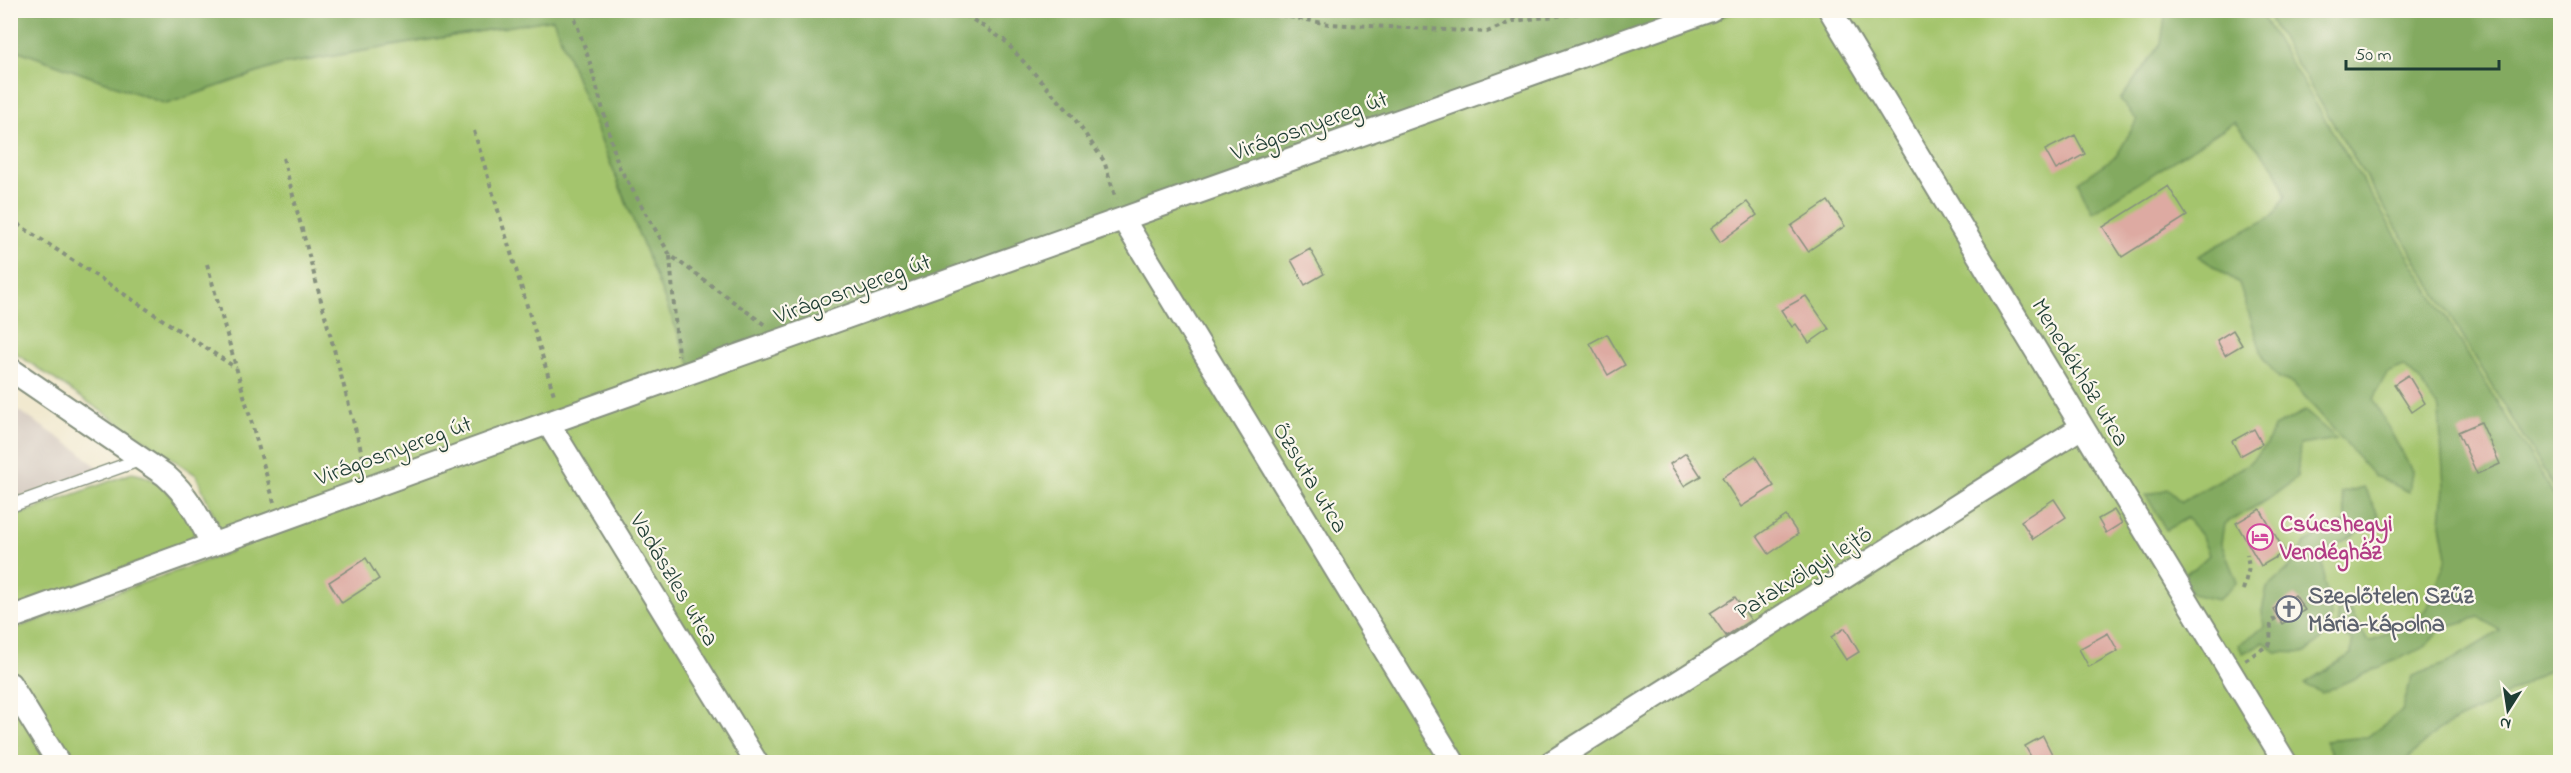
<svg xmlns="http://www.w3.org/2000/svg" width="2571" height="773" font-family="'Indie Flower',sans-serif">
<rect width="100%" height="100%" fill="#fbf7ec"/>
<filter id="ink" filterUnits="userSpaceOnUse"><feTurbulence type="fractalNoise" baseFrequency=".0167" numOctaves="2"/><feDisplacementMap in="SourceGraphic" scale="12" xChannelSelector="R" yChannelSelector="G"/><feConvolveMatrix kernelMatrix="1 2 1 2 8 2 1 2 1" color-interpolation-filters="sRGB"/></filter>
<filter id="wash" filterUnits="userSpaceOnUse"><feTurbulence type="fractalNoise" baseFrequency=".008" numOctaves="4" result="noise"/><feDisplacementMap in="SourceGraphic" scale="24" xChannelSelector="R" yChannelSelector="G"/><feGaussianBlur stdDeviation="1.35" result="paint"/><feColorMatrix in="noise" values="0 0 0 0 0 0 0 0 0 0 0 0 0 0 0 0 0 1.4 0 .05"/><feComposite in="paint" operator="in"/></filter>
<g filter="url(#wash)">
<rect width="100%" height="100%" fill="#eee5c7"/>
<path fill="#cec2b9" d="M10 405 79 451 99 469 11 500Z"/>
<path fill="#a4c56d" stroke="#628150" stroke-width="1.5" d="M1737 11H2265L2560 497V762H11L10 630 230 552 196 475 11 350V48L166 104 280 65 553 19 694 373Z
M132 473C165 478 180 505 196 530L191 540 183 547 11 609 10 518Z"/>
<path fill="#83aa60" stroke="#51744a" stroke-width="1.5" d="M11 10 1737 11 694 373 553 19 280 65 166 104 11 48Z
M2166 11H2259L2560 505V663L2487 706 2438 730 2404 762H2335L2325 741 2367 737 2402 711 2412 676 2447 663 2500 631 2479 617 2442 628 2425 647 2322 693 2304 684 2351 654 2352 641 2339 632 2337 611 2344 599 2367 640 2372 641 2427 610 2447 557 2441 524 2444 486 2439 410 2420 381 2404 366 2387 373 2373 399 2412 471 2409 492 2373 475 2294 384 2279 378 2264 360 2239 283 2198 256 2273 216 2286 196 2275 168 2234 122 2092 213 2078 182 2117 155 2137 120 2120 100 2161 43Z
M2265 11H2560V497Z
M2305 411 2337 439 2300 445 2297 478 2267 500 2224 524 2221 543 2237 582 2218 600 2192 594 2180 575 2195 568 2209 555 2202 537 2187 518 2166 530 2146 495 2168 489 2181 502 2248 464 2267 444 2274 427Z
M2364 487 2380 519 2323 553 2324 583 2330 601 2331 619 2321 639 2306 653 2276 652 2264 642 2243 653 2238 645 2264 627 2262 611 2267 588 2289 568 2305 543 2347 521 2341 493Z"/>
<g id="blocks">
<path fill="#ddaaa2" d="M2075 135 2085 154 2056 170 2045 150Z
M2168 186 2187 216 2122 257 2103 227Z
M1828 201 1845 226 1808 251 1791 226Z
M1747 202 1757 215 1720 242 1711 228Z
M1310 249 1324 274 1305 285 1291 260Z
M1806 296 1829 329 1809 343 1796 324 1792 327 1781 310Z
M2233 330 2242 345 2225 355 2217 340Z
M1607 334 1625 365 1608 375 1590 343Z
M2408 375 2425 403 2412 412 2394 384Z
M2481 422 2500 464 2477 474 2458 432Z
M2254 429 2262 444 2240 456 2232 441Z
M1686 453 1701 476 1684 486 1670 464Z
M1755 456 1774 486 1741 507 1722 478Z
M2054 499 2066 517 2033 539 2021 521Z
M2260 509 2285 552 2261 566 2236 523Z
M2114 510 2122 523 2106 533 2098 519Z
M1786 516 1798 534 1769 554 1757 536Z
M366 558 379 579 342 603 329 582Z
M2295 595 2305 610 2282 624 2273 609Z
M1735 597 1751 620 1726 636 1710 613Z
M1845 628 1859 652 1846 660 1831 637Z
M2108 633 2118 651 2089 667 2079 649Z
M2043 736 2056 762H2034L2025 746Z"/>
</g>
</g>
<g filter="url(#ink)">
<use href="#blocks" fill-opacity="0" stroke="#86917e" stroke-width="1.5"/>
<g fill="none" stroke-linecap="round" stroke-linejoin="round">
<g stroke="#86917e" stroke-width="15">
<path id="lane" d="M10 506 142 459"/>
</g>
<g stroke="#86917e" stroke-width="26">
<path id="street" d="M1830 10 2285 762
M1123 219 1453 762
M10 369 165 475C188 495 199 517 212 544
M548 423 756 762
M10 618 548 423 1711 10
M10 684 58 762
M1552 762 2082 427"/>
</g>
<path stroke="#86917e" stroke-width="4" stroke-dasharray="4.5 4.5" stroke-linecap="butt" d="M572 10 590 63 618 165 670 255 765 325
M958 10 1004 40 1072 115 1104 161 1116 199
M1273 10 1285 16 1329 24 1487 32 1513 21 1608 10
M1513 21 1516 10
M474 131 555 398
M283 158 366 469
M10 219 236 368
M670 256 678 356
M207 264 274 502
M2243 590 2249 568 2247 554
M2245 660 2270 644 2271 621 2278 617"/>
<use href="#lane" stroke="#fff" stroke-width="12"/>
<use href="#street" stroke="#fff" stroke-width="22"/>
</g>
</g>
<defs>
<g id="hotel-ring" transform="scale(1.35)"><circle r="9.5" fill="#fbf7ec" stroke="#d1479c" stroke-width="1.5"/><path d="M-6-4.5h1.5V1H6V5H4.5V3h-9V5H-6ZM-4 0a1.8 1.8 0 1 1 3.6 0ZM.5 0V-2.5h3Q6-2.5 6 0Z" fill="#d1479c"/></g>
<g id="church-ring" transform="scale(1.35)"><circle r="9.5" fill="#fbf7ec" stroke="#6b7280" stroke-width="1.5"/><path d="M-1.2-6h2.4v3.5h3.3v2.4h-3.3V6h-2.4V-.1h-3.3v-2.4h3.3Z" fill="#6b7280"/></g>
</defs>
<g fill-rule="evenodd">
<use href="#hotel-ring" x="2260" y="537"/>
<use href="#church-ring" x="2289" y="609"/>
</g>
<g text-anchor="middle" stroke-width="4.5" stroke-linejoin="round" paint-order="stroke">
<g font-size="24" fill="#1f3d34" stroke="#fbf7ec">
<text transform="translate(1309 125) rotate(-20)" y="8">Virágosnyereg út</text>
<text transform="translate(852 288) rotate(-20)" y="8">Virágosnyereg út</text>
<text transform="translate(2081 372) rotate(59)" y="8">Menedékház utca</text>
<text transform="translate(393 450) rotate(-20)" y="8">Virágosnyereg út</text>
<text transform="translate(1311 477) rotate(59)" y="8">Őzsuta utca</text>
<text transform="translate(1803 572) rotate(-32)" y="8">Patakvölgyi lejtő</text>
<text transform="translate(675 579) rotate(59)" y="8">Vadászles utca</text>
</g>
<g font-size="24" font-weight="bold" fill="#b23c85" stroke="#fbf7ec" text-anchor="start">
<text x="2280" y="531">Csúcshegyi<tspan x="2280" dy="28">Vendégház</tspan></text>
</g>
<g font-size="24" font-weight="bold" fill="#5b616d" stroke="#fbf7ec" text-anchor="start">
<text x="2308" y="603">Szeplőtelen Szűz<tspan x="2308" dy="28">Mária-kápolna</tspan></text>
</g>
</g>
<rect width="2571" height="773" fill="none" stroke="#fbf7ec" stroke-width="36"/>
<g transform="translate(2508 710) rotate(192)" stroke="#fbf7ec" stroke-width="4.5" paint-order="stroke">
<path d="M0-4.5L10 22L0 15L-10 22Z" fill="#1f3d34"/>
<text y="-9" font-size="16" font-weight="bold" text-anchor="middle" fill="#1f3d34">N</text>
</g>
<path d="M2346 60v9h153v-9" fill="none" stroke="#1f3d34" stroke-width="3"/>
<text x="2355" y="60" font-size="18" fill="#1f3d34" stroke="#fbf7ec" stroke-width="4.5" paint-order="stroke">50 m</text>
</svg>
